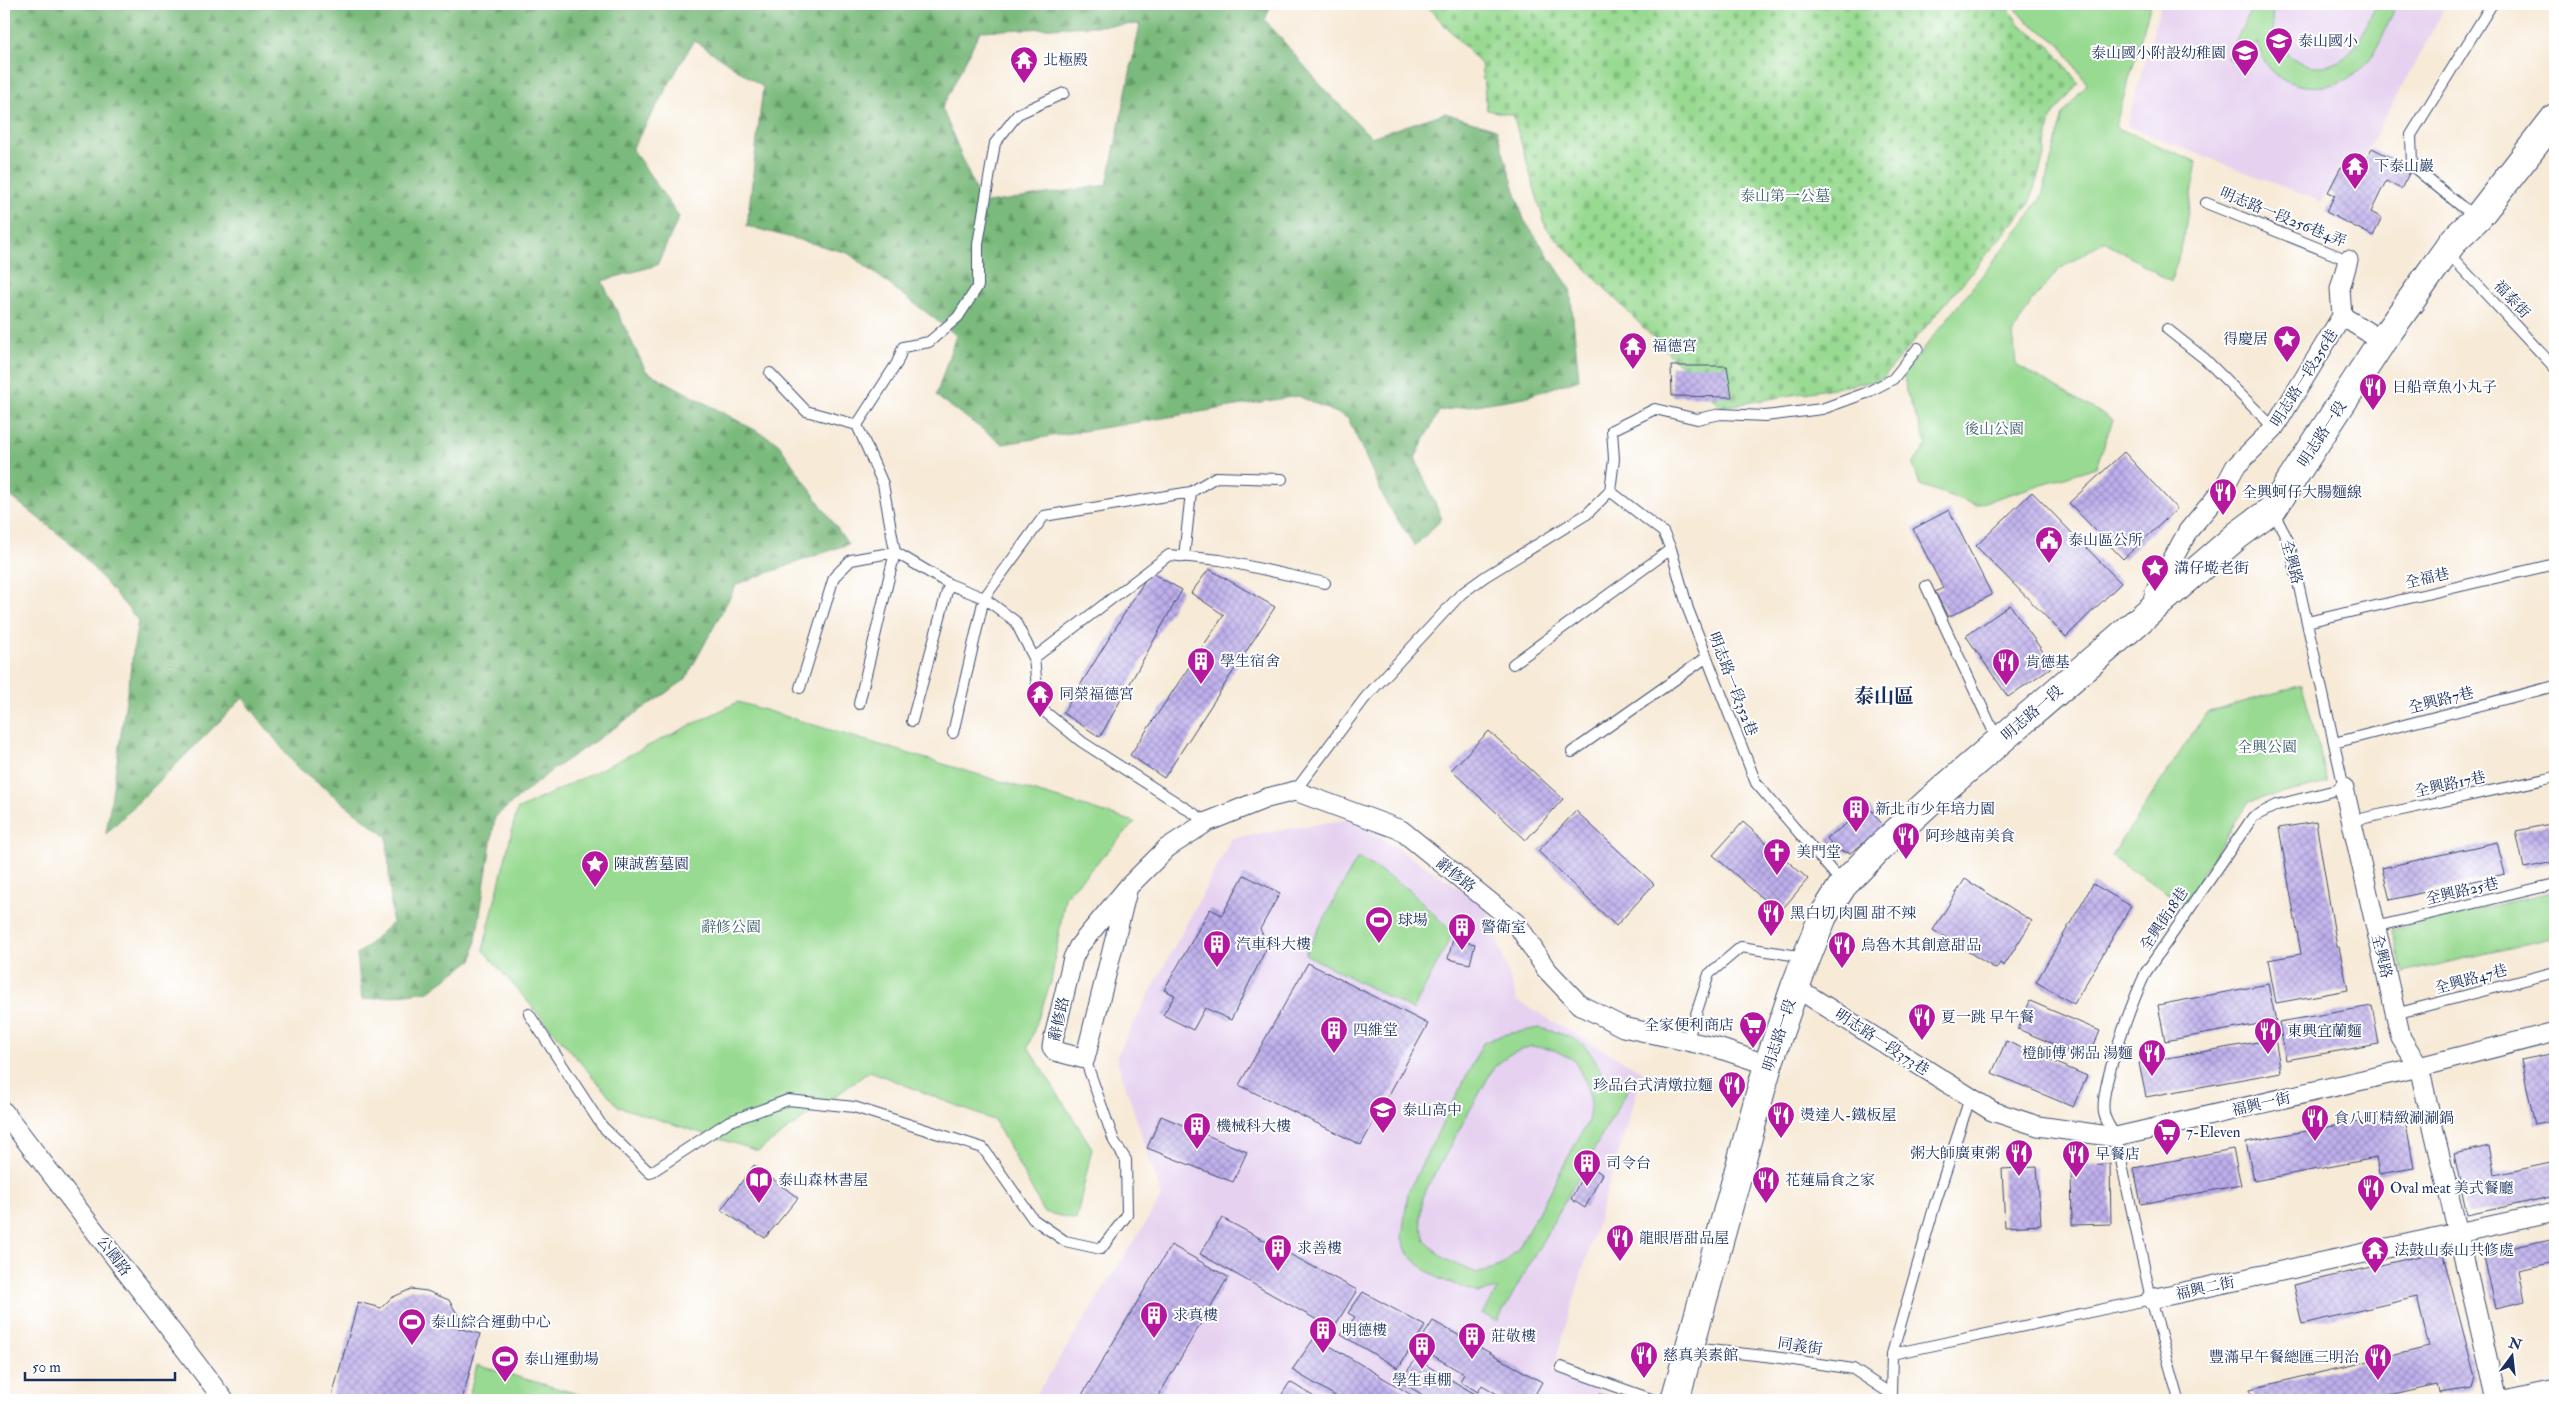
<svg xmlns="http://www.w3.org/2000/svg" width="2559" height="1404" font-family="'IM FELL Double Pica','Noto Serif TC',serif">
<defs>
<pattern id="forest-firs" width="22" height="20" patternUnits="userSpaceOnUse" patternTransform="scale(1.25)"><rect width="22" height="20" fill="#7aba7b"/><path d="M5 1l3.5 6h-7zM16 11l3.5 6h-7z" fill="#639868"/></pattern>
<pattern id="cemetery-stones" width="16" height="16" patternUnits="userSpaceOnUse" patternTransform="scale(1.25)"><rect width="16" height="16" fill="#98da91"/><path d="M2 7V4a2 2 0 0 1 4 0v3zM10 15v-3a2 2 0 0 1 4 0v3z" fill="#82bb7f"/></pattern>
<pattern id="building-cross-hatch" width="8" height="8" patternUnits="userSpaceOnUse" patternTransform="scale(1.25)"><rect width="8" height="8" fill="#bfafec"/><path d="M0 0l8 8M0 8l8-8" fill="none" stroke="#9a8fc2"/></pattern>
</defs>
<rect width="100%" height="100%" fill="#fff"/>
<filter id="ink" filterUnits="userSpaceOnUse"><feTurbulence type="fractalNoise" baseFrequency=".02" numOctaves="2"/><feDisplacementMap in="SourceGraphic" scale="10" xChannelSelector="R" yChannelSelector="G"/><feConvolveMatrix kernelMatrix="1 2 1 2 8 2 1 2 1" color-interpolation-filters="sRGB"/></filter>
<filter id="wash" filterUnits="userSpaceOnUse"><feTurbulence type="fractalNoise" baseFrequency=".0096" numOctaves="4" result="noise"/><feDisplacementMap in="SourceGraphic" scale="20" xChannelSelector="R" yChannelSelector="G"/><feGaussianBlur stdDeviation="1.12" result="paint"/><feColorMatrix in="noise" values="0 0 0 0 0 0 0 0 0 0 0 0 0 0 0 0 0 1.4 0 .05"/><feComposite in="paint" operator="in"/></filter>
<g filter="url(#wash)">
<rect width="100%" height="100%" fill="#f7ead7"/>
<path fill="#e6d2f0" d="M2161 4H2447L2357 169 2341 162 2322 202 2127 126Z
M1351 819 1486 905 1517 1001 1643 1072 1552 1372 1622 1400H1033L1162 1197 1116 1057 1232 838Z"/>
<path fill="url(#forest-firs)" stroke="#4a746c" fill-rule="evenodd" d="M4 4H1271L1265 20 1325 90 1371 137 1445 113 1496 129 1524 220 1570 288 1579 379 1525 397 1439 411 1415 458 1442 519 1415 546 1387 504 1348 418 1298 396 1003 444 936 396 956 335 848 253 747 226 763 87 694 40 632 149 679 217 657 265 602 281 646 371 777 442 848 544 737 584 685 680 552 770 495 817 473 959 429 991 362 1000 357 955 392 923 387 837 296 766 243 698 106 834 138 620 74 546 4 491ZM1140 24 1107 185 981 204 942 108 980 31Z"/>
<path fill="url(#cemetery-stones)" stroke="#5a8478" d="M1425 4H2005L2019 24 2052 48 2078 83 2051 118 2045 152 2030 203 1881 380 1721 407 1546 228 1513 115 1487 110 1481 64Z"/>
<path fill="#98da91" stroke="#5a8478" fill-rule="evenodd" d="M2013 4H2151L2115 127 2197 162 2182 245 2171 282 2104 241 2060 269 2031 302 2013 334 2016 365 2113 420 2096 467 1976 505 1920 485 1913 464 1927 445 1906 391 1904 373 2023 224 2042 196 2063 114 2087 84 2061 45 2022 17Z
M2254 4H2275C2260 46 2308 84 2345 57 2361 45 2368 20 2376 4H2397C2386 26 2378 54 2359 71 2336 92 2287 93 2268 66 2262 59 2260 50 2257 42L2245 66 2227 58Z
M2302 685 2328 783 2249 801 2184 903 2111 857 2206 713Z
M738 702 1135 822 1065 897 1051 982 1028 1047 1092 1148 1076 1220 1044 1212 995 1121 870 1071 758 1151 619 1107 483 950 517 810Z
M1358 857 1411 891 1453 933 1413 1010 1305 954Z
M2555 891V937L2403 973 2392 930Z
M1539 1028C1583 1038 1591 1044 1607 1087L1615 1073 1632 1082 1497 1322 1482 1313 1498 1289 1478 1293 1440 1279 1424 1269 1408 1254 1402 1238 1408 1192 1483 1043 1502 1035ZM1531 1046 1554 1050 1574 1060 1586 1083 1591 1101 1588 1121 1518 1249 1502 1265 1477 1274 1445 1259 1425 1241 1420 1219 1423 1195 1494 1067 1509 1055Z
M477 1365 598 1400H468Z"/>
<g id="blocks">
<path fill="url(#building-cross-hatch)" d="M2372 148 2412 168 2401 189 2386 181 2371 212 2382 218 2373 236 2326 212 2335 195 2328 192 2341 167 2358 175Z
M1671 366H1727L1732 397 1672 396Z
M2124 452 2177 509 2123 559 2069 503Z
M2032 492 2121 583 2066 637 1976 546Z
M1949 510 1992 595 1948 617 1935 592 1943 588 1913 529Z
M1209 569 1275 607 1164 778 1130 755 1224 615 1191 593Z
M1150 572 1182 590 1100 737 1063 713Z
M2010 605 2053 666 2008 697 1966 636Z
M1489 731 1563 799 1526 840 1451 770Z
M1869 807 1885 828 1850 853 1836 850 1827 838Z
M1576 811 1654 884 1616 926 1538 851Z
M1743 822 1808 879 1779 913 1713 855Z
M2316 822 2337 947H2339L2348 990 2276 1003 2268 960 2301 954 2279 828Z
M2555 823V862L2524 868 2516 831Z
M2497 842 2505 874 2390 900 2382 868Z
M1244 875 1280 893 1260 929 1268 945 1231 1020 1205 1008 1193 1030 1163 1015 1175 995 1164 990 1210 909 1222 915Z
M1965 879 2032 921 2004 966 2000 963 1996 969 1933 930Z
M2093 884 2131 906 2074 1004 2036 982Z
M1453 939 1475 944 1470 964 1448 959Z
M1308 963 1428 1024 1361 1145 1239 1085Z
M2268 984 2276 1021 2165 1041 2158 1005Z
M2030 1001 2100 1031 2088 1059 2018 1029Z
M2372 1006 2379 1044 2286 1060 2279 1022Z
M2275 1039 2281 1072 2146 1097 2139 1063Z
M2006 1041 2087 1076 2073 1107 1992 1073Z
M2555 1053V1121L2535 1125 2521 1060Z
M2404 1113 2414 1168 2379 1174 2376 1158 2254 1181 2246 1142Z
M1161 1116 1247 1152 1233 1182 1147 1148Z
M2489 1146 2495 1175 2555 1162V1196L2467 1215 2454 1154Z
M2233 1149 2241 1185 2141 1204 2134 1168Z
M2110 1164 2111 1224 2072 1225 2071 1165Z
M754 1165 798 1198 765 1238 721 1210Z
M1588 1165 1602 1174 1585 1208 1571 1199Z
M2037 1167 2041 1225 2005 1227 2002 1169Z
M1222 1218 1357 1290 1333 1329 1200 1254Z
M2555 1238V1262L2519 1270 2525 1301 2496 1308 2483 1254Z
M1171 1245 1228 1277 1156 1400H1079Z
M2442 1251 2475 1377 2472 1388 2439 1393 2437 1385 2372 1400H2253L2250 1389 2429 1347 2417 1297 2302 1324 2293 1285Z
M411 1289 427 1291 449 1300 457 1314 458 1328 480 1334 462 1400H331L358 1302 381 1308 391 1298Z
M1363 1292 1425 1326 1398 1368 1341 1335 1355 1317 1348 1313Z
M1433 1321 1542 1382 1532 1400H1507L1482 1385 1478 1392 1460 1381 1464 1374 1417 1346Z
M1315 1337 1420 1400H1342L1292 1370Z
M1416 1359 1485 1400H1431L1400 1381Z
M1290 1382 1319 1400H1278Z
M1600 1394 1615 1400H1597Z"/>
</g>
</g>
<g filter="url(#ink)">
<use href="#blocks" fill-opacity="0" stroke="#3c4b70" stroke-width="1"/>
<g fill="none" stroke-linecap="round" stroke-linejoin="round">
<g stroke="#3c4b70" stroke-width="12">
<path id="lane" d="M2206 203 2348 260
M2477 216 2461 206 2412 166 2411 135 2492 4
M2447 252 2555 368
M2167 329 2205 359 2274 428
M770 373 806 411 857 425 883 484 895 552 949 584 984 598 1015 621 1034 658 1039 707 1082 742 1207 822
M857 425 897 363 903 347 929 342 958 317 978 286V244L995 143 1018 114 1064 93
M1610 491 1663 532 1671 549 1688 609 1756 783 1843 884
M1184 557 1191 492 1216 477 1282 479
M1926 586 1997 739
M2307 622 2555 564
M1034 658 1169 555 1220 560 1325 583
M1513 664 1671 549
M800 688 834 577 851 560 895 552 859 704
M912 721 949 584
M953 733 984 598 1044 516 1191 492
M2334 743 2555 686
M1572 752 1707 657
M1295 791 1365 698 1461 594 1486 576 1587 514 1610 491 1614 459 1612 430 1655 409 1697 419 1721 414 1765 416 1822 409 1866 393 1893 379 1918 348
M2351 821 2555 777
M2375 927 2555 884
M529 1014 602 1126 650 1173 728 1122 788 1100 854 1107 983 1148 1033 1219 1065 1241 1101 1249 1127 1215 1126 1160 1114 1141 1085 1059
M2395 1014 2555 972
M1687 1042 1709 974 1741 947 1805 957
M1691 1348 1774 1357 1853 1369 1891 1394V1398
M1892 1354 1935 1204 1970 1098
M1561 1367 1654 1400
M1891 1394 1892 1354 2151 1299
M2179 1400 2151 1299 2116 1137C2112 1130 2105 1121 2104 1113 2099 1087 2134 998 2146 972L2253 817 2277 805 2344 788 2289 542 2273 512"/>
</g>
<g stroke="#3c4b70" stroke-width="21">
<path id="street" d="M2342 316 2382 341
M2151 609 2155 592 2188 531 2224 488 2235 467 2274 428 2342 316 2340 289 2348 260
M2344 788 2401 1038 2419 1067 2497 1400
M1128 887 1085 1059 1055 1051 1052 1047 1053 1041 1073 958 1079 946 1128 887 1167 848 1207 822 1267 798 1295 791 1401 830 1517 924 1546 969 1580 1005 1623 1027 1718 1048 1768 1065
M1795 987 1992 1111 2038 1126 2116 1137 2419 1067 2555 1032
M4 1112 224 1400
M2151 1299 2555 1212
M2503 1400 2555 1389"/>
</g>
<g stroke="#3c4b70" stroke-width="30">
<path id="secondary" d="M1675 1400 1768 1065 1795 987 1823 916 1843 885 1879 848 1930 801 2238 535 2272 510 2382 341 2431 272 2455 239 2478 217 2555 118"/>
</g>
<use href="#lane" stroke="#fff" stroke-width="10"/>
<use href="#street" stroke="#fff" stroke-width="19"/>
<use href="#secondary" stroke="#fff" stroke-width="28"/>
</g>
</g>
<defs>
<g id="school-pin" transform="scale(1.4375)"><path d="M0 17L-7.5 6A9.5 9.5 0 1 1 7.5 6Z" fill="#b5179e" stroke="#fff"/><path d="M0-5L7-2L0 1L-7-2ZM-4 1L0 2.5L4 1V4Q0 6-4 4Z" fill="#fff"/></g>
<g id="temple-pin" transform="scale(1.4375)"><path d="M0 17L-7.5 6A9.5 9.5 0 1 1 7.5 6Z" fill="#b5179e" stroke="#fff"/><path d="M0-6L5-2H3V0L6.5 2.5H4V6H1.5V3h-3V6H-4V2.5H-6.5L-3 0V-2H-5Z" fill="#fff"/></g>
<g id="sight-pin" transform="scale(1.4375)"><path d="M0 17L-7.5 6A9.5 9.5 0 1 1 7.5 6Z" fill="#b5179e" stroke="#fff"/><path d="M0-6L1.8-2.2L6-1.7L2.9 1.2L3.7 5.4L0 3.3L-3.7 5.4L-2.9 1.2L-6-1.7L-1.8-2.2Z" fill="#fff"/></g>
<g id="restaurant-pin" transform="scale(1.4375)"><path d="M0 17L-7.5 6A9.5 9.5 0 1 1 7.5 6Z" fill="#b5179e" stroke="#fff"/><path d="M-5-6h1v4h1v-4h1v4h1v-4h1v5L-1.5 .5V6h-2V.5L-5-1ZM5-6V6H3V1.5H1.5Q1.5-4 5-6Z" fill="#fff"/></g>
<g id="civic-pin" transform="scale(1.4375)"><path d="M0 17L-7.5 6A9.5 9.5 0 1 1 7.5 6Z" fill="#b5179e" stroke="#fff"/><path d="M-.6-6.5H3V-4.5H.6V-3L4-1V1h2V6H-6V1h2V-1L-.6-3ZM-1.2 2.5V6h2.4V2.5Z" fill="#fff"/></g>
<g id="building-pin" transform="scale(1.4375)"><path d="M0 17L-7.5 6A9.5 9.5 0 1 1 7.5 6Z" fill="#b5179e" stroke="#fff"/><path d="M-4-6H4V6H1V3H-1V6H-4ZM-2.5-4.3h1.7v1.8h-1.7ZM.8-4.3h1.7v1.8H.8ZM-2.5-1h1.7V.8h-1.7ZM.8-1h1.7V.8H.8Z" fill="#fff"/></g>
<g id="church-pin" transform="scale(1.4375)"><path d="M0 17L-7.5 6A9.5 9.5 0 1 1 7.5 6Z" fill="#b5179e" stroke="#fff"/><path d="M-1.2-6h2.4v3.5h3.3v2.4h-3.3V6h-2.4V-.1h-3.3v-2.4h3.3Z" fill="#fff"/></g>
<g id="stadium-pin" transform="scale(1.4375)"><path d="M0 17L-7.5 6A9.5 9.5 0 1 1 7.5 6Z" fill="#b5179e" stroke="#fff"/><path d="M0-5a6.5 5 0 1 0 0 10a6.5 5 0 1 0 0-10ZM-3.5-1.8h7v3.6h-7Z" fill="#fff"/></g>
<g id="supermarket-pin" transform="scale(1.4375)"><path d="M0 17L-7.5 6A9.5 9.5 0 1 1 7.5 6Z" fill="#b5179e" stroke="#fff"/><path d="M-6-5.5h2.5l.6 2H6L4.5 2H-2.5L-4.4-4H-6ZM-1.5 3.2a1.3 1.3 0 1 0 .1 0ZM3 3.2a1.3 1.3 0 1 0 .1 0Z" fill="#fff"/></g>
<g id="library-pin" transform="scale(1.4375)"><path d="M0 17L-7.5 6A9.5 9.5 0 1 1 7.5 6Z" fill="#b5179e" stroke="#fff"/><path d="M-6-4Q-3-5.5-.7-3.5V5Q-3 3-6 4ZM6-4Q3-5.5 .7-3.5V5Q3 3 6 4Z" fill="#fff"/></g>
</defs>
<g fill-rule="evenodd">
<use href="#school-pin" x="2279" y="41"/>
<use href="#school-pin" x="2245" y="53"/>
<use href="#temple-pin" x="1024" y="60"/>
<use href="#temple-pin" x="2355" y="166"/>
<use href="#sight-pin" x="2287" y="339"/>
<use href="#temple-pin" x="1633" y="346"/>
<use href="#restaurant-pin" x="2373" y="387"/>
<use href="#restaurant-pin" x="2223" y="492"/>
<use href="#civic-pin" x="2049" y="540"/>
<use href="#sight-pin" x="2155" y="568"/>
<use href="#building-pin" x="1201" y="661"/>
<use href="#restaurant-pin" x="2006" y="662"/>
<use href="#temple-pin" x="1040" y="694"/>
<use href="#building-pin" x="1856" y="809"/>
<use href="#restaurant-pin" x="1906" y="836"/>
<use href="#church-pin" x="1777" y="852"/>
<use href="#sight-pin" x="595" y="864"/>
<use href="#restaurant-pin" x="1771" y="913"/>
<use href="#stadium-pin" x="1379" y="920"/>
<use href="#building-pin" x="1462" y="927"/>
<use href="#building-pin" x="1217" y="944"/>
<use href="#restaurant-pin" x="1842" y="945"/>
<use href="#restaurant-pin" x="1922" y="1017"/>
<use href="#supermarket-pin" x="1753" y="1025"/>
<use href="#building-pin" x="1334" y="1030"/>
<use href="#restaurant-pin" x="2268" y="1031"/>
<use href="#restaurant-pin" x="2152" y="1053"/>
<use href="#restaurant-pin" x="1732" y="1085"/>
<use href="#school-pin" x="1383" y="1110"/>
<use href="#restaurant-pin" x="1781" y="1115"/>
<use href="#restaurant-pin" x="2315" y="1118"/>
<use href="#building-pin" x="1197" y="1126"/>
<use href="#supermarket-pin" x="2167" y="1132"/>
<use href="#restaurant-pin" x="2019" y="1153"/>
<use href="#restaurant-pin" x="2076" y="1154"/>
<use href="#building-pin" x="1587" y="1163"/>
<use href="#library-pin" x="759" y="1180"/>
<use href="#restaurant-pin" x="1766" y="1180"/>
<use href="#restaurant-pin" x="2371" y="1188"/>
<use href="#restaurant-pin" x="1620" y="1238"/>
<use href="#building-pin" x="1278" y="1248"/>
<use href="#temple-pin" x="2375" y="1250"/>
<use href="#building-pin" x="1154" y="1315"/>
<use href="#stadium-pin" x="412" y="1322"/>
<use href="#building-pin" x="1323" y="1330"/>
<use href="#building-pin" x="1472" y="1336"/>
<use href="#building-pin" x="1422" y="1346"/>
<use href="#restaurant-pin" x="1644" y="1355"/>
<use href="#restaurant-pin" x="2378" y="1357"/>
<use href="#stadium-pin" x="505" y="1359"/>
</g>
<g text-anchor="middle" stroke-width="4" stroke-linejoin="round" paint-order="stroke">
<g font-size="15" fill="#1b2f5e" stroke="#fff" text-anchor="start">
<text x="2298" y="46">泰山國小</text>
<text x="2226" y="58" text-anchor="end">泰山國小附設幼稚園</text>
<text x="1043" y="65">北極殿</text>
<text x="2374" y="171">下泰山巖</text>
<text x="2268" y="344" text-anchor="end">得慶居</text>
<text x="1652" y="351">福德宮</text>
<text x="2392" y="392">日船章魚小丸子</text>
<text x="2242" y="497">全興蚵仔大腸麵線</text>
<text x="2068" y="545">泰山區公所</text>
<text x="2174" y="573">溝仔墘老街</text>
<text x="1220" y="666">學生宿舍</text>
<text x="2025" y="667">肯德基</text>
<text x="1059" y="699">同榮福德宮</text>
<text x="1875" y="814">新北市少年培力園</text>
<text x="1925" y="841">阿珍越南美食</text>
<text x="1796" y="857">美門堂</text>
<text x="614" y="869">陳誠舊墓園</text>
<text x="1790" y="918">黑白切 肉圓 甜不辣</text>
<text x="1398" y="925">球場</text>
<text x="1481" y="932">警衛室</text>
<text x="1236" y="949">汽車科大樓</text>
<text x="1861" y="950">烏魯木其創意甜品</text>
<text x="1941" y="1022">夏一跳 早午餐</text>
<text x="1734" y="1030" text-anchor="end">全家便利商店</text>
<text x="1353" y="1035">四維堂</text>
<text x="2287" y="1036">東興宜蘭麵</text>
<text x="2133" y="1058" text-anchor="end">橙師傅 粥品 湯麵</text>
<text x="1713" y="1090" text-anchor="end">珍品台式清燉拉麵</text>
<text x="1402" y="1115">泰山高中</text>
<text x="1800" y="1120">燙達人-鐵板屋</text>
<text x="2334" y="1123">食八町精緻涮涮鍋</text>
<text x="1216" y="1131">機械科大樓</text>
<text x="2186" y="1137">7-Eleven</text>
<text x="2000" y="1158" text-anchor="end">粥大師廣東粥</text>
<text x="2095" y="1159">早餐店</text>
<text x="1606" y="1168">司令台</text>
<text x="778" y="1185">泰山森林書屋</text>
<text x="1785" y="1185">花蓮扁食之家</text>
<text x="2390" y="1193">Oval meat 美式餐廳</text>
<text x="1639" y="1243">龍眼厝甜品屋</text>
<text x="1297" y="1253">求善樓</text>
<text x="2394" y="1255">法鼓山泰山共修處</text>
<text x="1173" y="1320">求真樓</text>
<text x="431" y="1327">泰山綜合運動中心</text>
<text x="1342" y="1335">明德樓</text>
<text x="1491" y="1341">莊敬樓</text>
<text x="1663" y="1360">慈真美素館</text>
<text x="2359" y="1362" text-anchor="end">豐滿早午餐總匯三明治</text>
<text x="524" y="1364">泰山運動場</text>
<text x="1422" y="1385" text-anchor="middle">學生車棚</text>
</g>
<g font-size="15" fill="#40626d" stroke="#fff">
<text x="1785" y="201">泰山第一公墓</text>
<text x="1994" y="434">後山公園</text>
<text x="2267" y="752">全興公園</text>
<text x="731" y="932">辭修公園</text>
</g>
<g font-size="15" fill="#1b2f5e" stroke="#fff">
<text transform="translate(2283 217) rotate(22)" y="5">明志路一段256巷4弄</text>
<text transform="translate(2512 299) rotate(47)" y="5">福泰街</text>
<text transform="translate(2304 378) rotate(-58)" y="5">明志路一段256巷</text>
<text transform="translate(2322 434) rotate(-57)" y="5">明志路一段</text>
<text transform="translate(2292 562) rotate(75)" y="5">全興路</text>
<text transform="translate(2427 578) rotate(-13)" y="5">全福巷</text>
<text transform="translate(1733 684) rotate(69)" y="5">明志路一段352巷</text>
<text transform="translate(2441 700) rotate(-14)" y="5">全興路7巷</text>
<text transform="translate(2032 713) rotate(-41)" y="5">明志路一段</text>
<text transform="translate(2450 784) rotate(-12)" y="5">全興路17巷</text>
<text transform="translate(1456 875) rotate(39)" y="5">辭修路</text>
<text transform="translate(2462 891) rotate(-13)" y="5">全興路25巷</text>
<text transform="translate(2164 919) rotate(-56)" y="5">全興街18巷</text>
<text transform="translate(2382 956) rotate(77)" y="5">全興路</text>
<text transform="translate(2471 979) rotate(-15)" y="5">全興路47巷</text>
<text transform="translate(1059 1019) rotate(-77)" y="5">辭修路</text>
<text transform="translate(1779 1035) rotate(-72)" y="5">明志路一段</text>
<text transform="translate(1882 1042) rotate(33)" y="5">明志路一段373巷</text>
<text transform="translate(2261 1104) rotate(-13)" y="5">福興一街</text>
<text transform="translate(114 1256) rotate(53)" y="5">公園路</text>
<text transform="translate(2205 1288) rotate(-12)" y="5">福興二街</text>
<text transform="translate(1800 1346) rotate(9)" y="5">同義街</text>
</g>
<g font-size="20" font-weight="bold" fill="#1b2f5e" stroke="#fff">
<text x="1884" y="703">泰山區</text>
</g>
</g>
<rect width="2559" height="1404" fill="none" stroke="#fff" stroke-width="20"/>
<g transform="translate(2512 1356) rotate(15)" stroke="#ffffff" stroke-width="4" paint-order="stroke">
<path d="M0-4L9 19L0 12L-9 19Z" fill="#1b2f5e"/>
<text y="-8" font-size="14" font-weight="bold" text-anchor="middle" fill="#1b2f5e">N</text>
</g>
<path d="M25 1372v8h150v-8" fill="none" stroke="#1b2f5e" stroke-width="2.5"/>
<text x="32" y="1372" font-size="15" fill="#1b2f5e" stroke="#ffffff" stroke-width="4" paint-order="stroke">50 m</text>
</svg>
